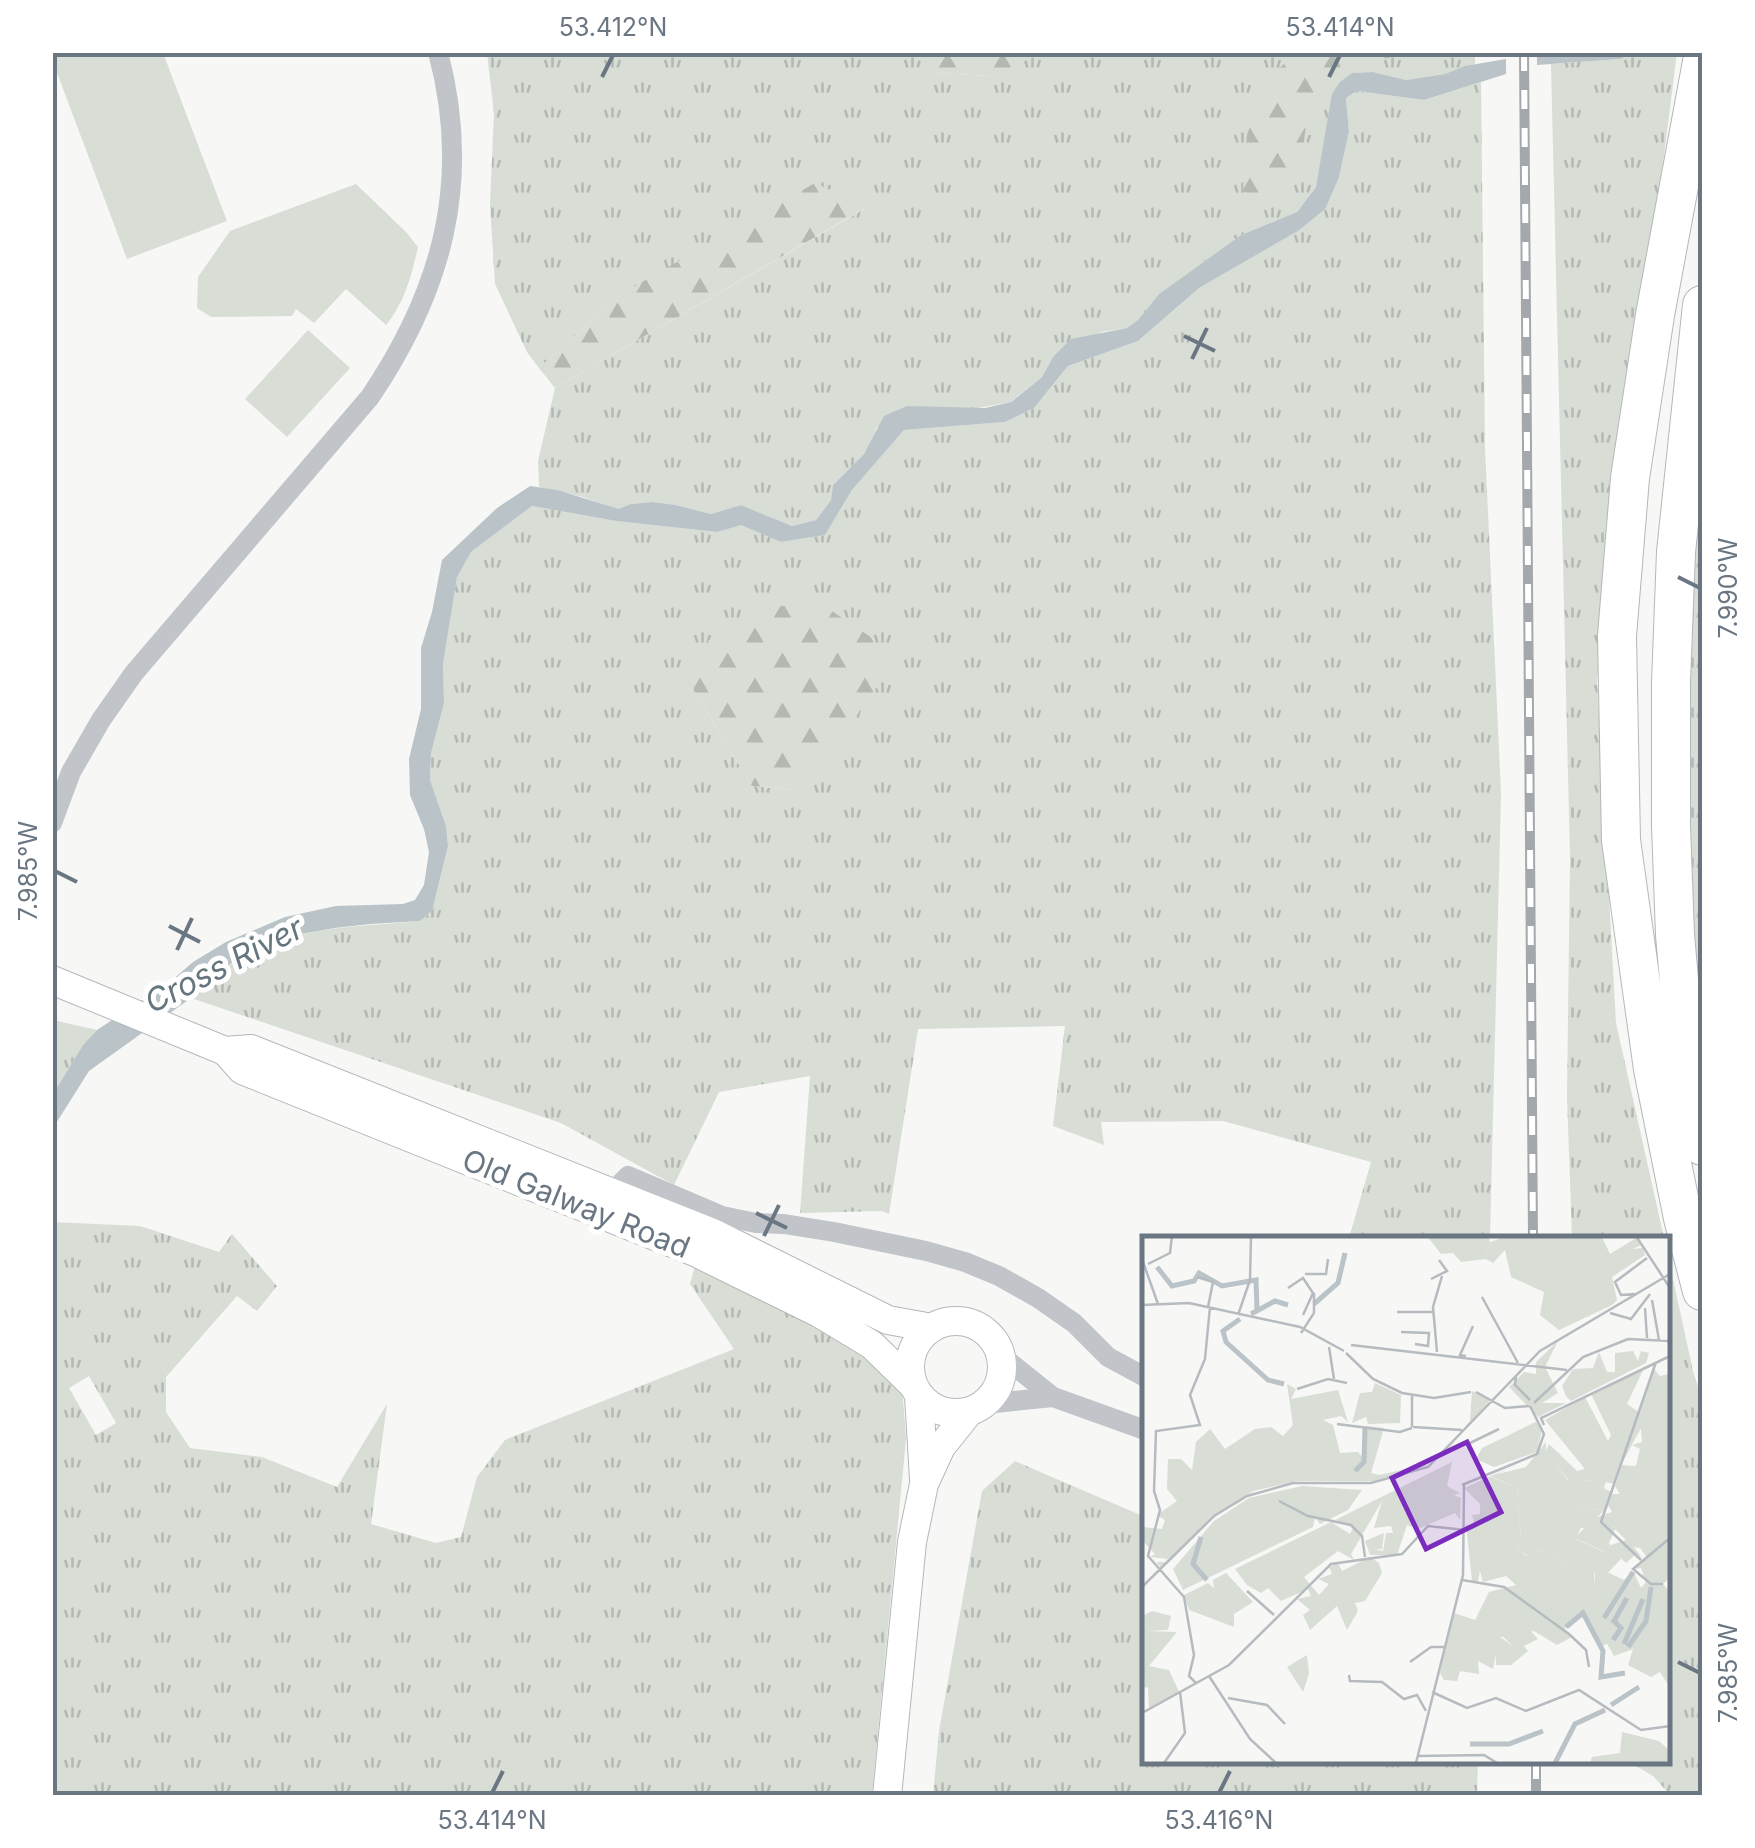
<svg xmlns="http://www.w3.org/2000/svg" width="1755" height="1848" font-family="Inter,sans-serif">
<defs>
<pattern id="grass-tufts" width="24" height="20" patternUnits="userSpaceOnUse" patternTransform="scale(2.5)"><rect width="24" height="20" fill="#d8ddd6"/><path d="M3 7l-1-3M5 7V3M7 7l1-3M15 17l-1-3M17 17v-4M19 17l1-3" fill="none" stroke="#b3b8b3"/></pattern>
<pattern id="forest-firs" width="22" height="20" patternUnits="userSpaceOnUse" patternTransform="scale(2.5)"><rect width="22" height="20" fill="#d8ddd6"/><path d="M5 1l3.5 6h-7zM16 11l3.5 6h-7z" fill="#b3b8b3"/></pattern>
</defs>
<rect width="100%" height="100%" fill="#f7f7f5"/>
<path fill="url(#grass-tufts)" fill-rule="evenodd" d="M910 52 935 73 990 76 1043 52H1475V64L1445 74 1406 80 1373 72 1352 73 1326 143 1316 187 1297 212 1241 235 1159 294 1138 320 1127 328 1101 332 1053 357 1042 377 1010 402 877 427 872 442 864 454 833 485 831 500 816 520 792 526 741 505 711 514 676 505 653 502 631 504 619 510 583 497 539 487 538 461 555 388 866 208 623 293 539 368 527 352 495 284 490 205 494 113 487 53Z
M1635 53H1677L1597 680 1616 1023 1664 1238H1572L1567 1097 1570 858 1551 64 1620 59Z
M1481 82 1485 448 1501 793 1490 1238H1349L1371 1162 1223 1121 1101 1122 1104 1145 1053 1126 1065 1026 918 1029 889 1214 882 1211 800 1213 810 1076 719 1092 674 1185 561 1123 191 998C198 990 205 981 212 975 220 968 230 963 239 958 294 926 358 927 420 921L432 911 448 846 446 826 430 780 431 752 444 703 443 664 457 576 471 552 532 506 616 521 717 532 740 524 781 542 825 535 852 490 904 430 1005 422 1034 408 1068 366 1138 341 1199 288 1298 231 1339 177 1349 133 1346 98 1357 91 1424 100ZM694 691 796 790 752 786Z
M1702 405V1015L1688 888 1682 756Z
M53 1020 97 1030 83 1045 53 1094Z
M52 1222 140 1226 219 1252 232 1234 277 1286 257 1311 237 1296 166 1377V1412L190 1448 262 1457 337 1487 387 1404 371 1524 436 1543 461 1537 477 1477 505 1440 734 1349 690 1284 696 1262 849 1339 902 1386 906 1439 872 1795H53ZM89 1376 116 1423 96 1435 69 1388Z
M1668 1256 1693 1371 1702 1399V1795H1670L1653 1776 1628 1761 1668 1760Z
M1015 1461 1145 1517V1760L1478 1761 1477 1795H933L939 1731 982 1491Z"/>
<path fill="url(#forest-firs)" d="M1298 52 1414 53 1333 68 1309 100 1302 158 1266 205 1243 191 1247 135 1264 81Z
M910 53H1043L991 76 935 73Z
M815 183 867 207 555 388 539 368 623 293Z
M820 603 875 640 882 680 832 750 796 790 752 786 694 691 689 653 760 608Z"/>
<path fill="#d8ddd6" d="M70 52 163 53 227 221 127 259 53 62V59Z
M356 184 406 232 418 247C412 274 404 304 386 325L346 289 314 323 296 309 292 316 211 317 197 308 198 277 230 231Z
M308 330 350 368 287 437 245 399Z"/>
<path fill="#bac3c7" d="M1537 53V52L1635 53 1620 59 1537 65Z
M1506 59V74L1424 100 1357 91 1346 98 1349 132 1339 177 1325 209 1298 231 1199 288 1138 341 1068 366 1034 408 1005 422 904 430 852 490 825 535 781 542 741 525 717 532 616 521 532 506 471 552 457 577 443 664 444 703 431 753 430 780 446 826 448 846 432 911 420 921 370 924 335 928 295 935 255 949 214 973 191 998 89 1071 53 1128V1094L83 1045 97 1030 170 982 193 962 226 942 285 917 336 906 403 904 415 900 424 885 429 852 424 829 410 795 409 759 421 709V648L432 612 442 560 497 508 530 486 557 490 619 509 631 504 653 502 676 505 711 514 741 505 792 526 816 520 831 500 833 485 864 454 884 416 907 406 985 408 1011 402 1042 377 1053 357 1071 339 1127 328 1138 320 1159 294 1241 235 1297 212 1316 187 1332 94 1340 82 1352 73 1373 72 1406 80 1445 74 1465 66Z"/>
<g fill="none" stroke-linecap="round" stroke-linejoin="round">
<g stroke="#b4b8bc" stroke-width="30">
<path id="secondary" d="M52 980 225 1051 242 1070 695 1252 819 1313 872 1345 913 1385
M225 1051 251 1049 713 1233 888 1320 932 1328
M910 1367a46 46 0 1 1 92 0a46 46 0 1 1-92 0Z
M919 1396 924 1479
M887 1796 912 1542 924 1484 941 1447 969 1412"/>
</g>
<g stroke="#b4b7ba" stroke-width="40">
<path id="highway" d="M1702 62 1655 315 1630 478 1617 636 1621 840 1653 1069 1683 1218 1702 1291
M1702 305 1676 552 1671 682V826L1675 935 1686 1058 1702 1146"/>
</g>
<path stroke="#c1c4c8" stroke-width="20" d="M52 823 71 772 101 720 134 673 370 397C443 289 472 180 438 52
M616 1194 621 1183 628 1176 722 1216 756 1223 784 1224 834 1232 926 1251 965 1262 999 1276 1038 1298 1074 1323 1108 1357 1145 1377
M1002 1356 1053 1397 1145 1430
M985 1404 1053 1397"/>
<use href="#secondary" stroke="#fff" stroke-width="28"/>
<use href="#highway" stroke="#fff" stroke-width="38"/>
<g stroke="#a3a8ad" stroke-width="10">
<path id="rail" d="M1524 52 1533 1238
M1536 1760V1796"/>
</g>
<use href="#rail" stroke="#fff" stroke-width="6" stroke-dasharray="19" stroke-linecap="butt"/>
</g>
<path fill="none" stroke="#6a7682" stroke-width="4" d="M602 77 613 55M1329 77 1340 55M1184 336 1215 351M1192 359 1207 328M1678 577 1700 588M55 871 77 882M169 926 200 942M177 950 192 918M756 1213 787 1228M764 1236 779 1205M1678 1662 1700 1673M492 1793 503 1771M1219 1793 1230 1771"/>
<g text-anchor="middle" stroke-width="10" stroke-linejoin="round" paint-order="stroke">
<g font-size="30" fill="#6a7682" stroke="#fff">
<text transform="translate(576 1204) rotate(22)" y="10">Old Galway Road</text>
</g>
<g font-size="32" font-style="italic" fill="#66767e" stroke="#fff">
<text transform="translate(224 965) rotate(-27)" y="11">Cross River</text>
</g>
</g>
<g transform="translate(1142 1236)">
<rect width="528" height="528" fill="#f7f7f5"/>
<path d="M366 0 460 1 468 18 494 2 499 9 491 13 501 12 503 19 470 41 475 64 470 69 417 94 398 79 402 56 369 41 363 14 351 27 344 23 348 6ZM416 105 403 131 416 157 400 167H424L396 181 367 151 382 136 394 138V126ZM491 115 496 125 499 115 507 117 504 127 429 165 424 160 420 150 431 133 451 132 457 116 465 136H473V117ZM502 132 485 168 498 177 512 133 518 140 527 138 528 342 521 348 527 355V450L518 436 509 441 486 429 491 413 472 420 465 408 460 410 441 377 422 393 430 401 415 409 392 395 358 401 371 410 354 418 351 433 336 425 337 438 318 435 315 445 302 444 298 437 312 377 333 384 347 356 374 349 364 340 341 346 338 335 336 345H330L324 289H333L330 279 338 278V268L322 252 377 228 349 241 375 251 379 303 374 312 385 320 391 312 409 317 443 345 452 335V351L465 336 482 344 491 335 499 352 504 346 499 332 492 333 504 320 498 312 492 311 500 322 494 318 484 327 471 315 469 309 484 304 473 293 463 316 433 302 452 282 470 276 466 269 470 258H478L473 250 480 229 494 230 498 213 490 209 500 206 499 192 477 233 448 244 440 245 437 237 427 244 403 217 407 208 435 235 443 233 403 184 443 161 466 205 469 199 449 158ZM233 147 259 159 258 187 226 188 224 181 210 187 218 157 230 156ZM145 148 154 153 149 163 196 154 206 186 199 180 181 184 191 189 198 217 216 216 222 223 223 190 242 192 229 237 237 239 269 232 306 212 328 185 330 155 348 164 306 213 282 230 232 245H155L111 255 70 280 20 332 14 326H23L26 323 8 321 13 318 0 304V291L20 293 23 284 15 279 35 265 25 253 26 223H39L50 234 54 206 68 193 83 213 113 193 129 191 141 200 151 189ZM389 188 398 198 392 217 366 213 363 201ZM310 226 305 250 318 257 312 259 319 262 318 284 313 277 276 293 265 289 255 319H228L223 305 242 297 240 313H233L241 315 244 297H251L249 290 232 292 240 265 209 318 212 324 196 315 162 341 177 359 187 348 176 343 190 338 187 331 196 327 200 335 228 321 237 327 240 337 223 365 213 367 216 375 205 394 195 370 168 394 161 379 168 374 155 363 169 360 166 353 139 365 126 352 119 357 105 349 93 333 189 286 208 298 211 292 193 284ZM160 250 220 254 206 274 178 288 173 281 171 291 41 354 31 333 72 285 107 262ZM84 337 111 366 92 378V391L47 374 42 359 66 347 72 352 71 344ZM10 375 29 380 26 394 5 395 35 396 7 430 27 434 37 456 7 472 6 451 0 452V380ZM165 419 167 438 161 456 145 431Z" fill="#d8ddd6"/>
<path d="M285 0H346L348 6 344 23 319 26 311 17 299 18ZM394 186 400 194 395 216 352 231 334 223 340 212 363 201 366 212 380 206 392 217 398 198 389 188ZM437 269 462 275 449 286 457 290 454 298 429 287ZM386 392 396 403 382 410 386 415 369 429H354V417L371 410 356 396Z" fill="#d8ddd6"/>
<path d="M404 206V217L426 244 439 236 441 245 448 244 458 224 477 233 472 248 464 246 462 252 469 256 462 275 437 269 430 287 439 291 434 303 462 316 467 307 479 323 452 351 453 336 444 346 409 317 391 312 386 320 374 312 379 303 375 251 348 240 384 231ZM480 496 517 505 527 514V527H448L450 521 478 517Z" fill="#d8ddd6"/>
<path fill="none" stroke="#bac3c7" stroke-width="5" d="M15 31 30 50 52 45 57 37 80 50 114 44 115 73M172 68 196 47 203 17M109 78 133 65 146 69M98 83 81 95 84 106 126 144 142 148M213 235 222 226 223 192M59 301 51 328 65 344M462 382 491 336M424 391 441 377 461 415 459 441 483 437M471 404 479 392 472 385 485 362M482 408 501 363M486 411 504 385 509 351M469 469 497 451M328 508H367L401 495M413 527 433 488 463 474"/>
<path fill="none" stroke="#b6bbc0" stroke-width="2.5" d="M494 0 528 52M0 23 16 68M6 28 28 17 30 0M163 38H184L186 23M55 41 71 46 66 71M289 43 305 35 297 24M146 52 161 42 171 57 161 79M493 58 479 59 473 46 505 22M340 61 376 127M510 64 517 104M0 69 47 67 158 91 202 115M503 72 505 102M255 76H291M468 77 489 83 508 58M96 79 108 44 109 0M259 96 287 97 286 110 273 108M159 97 172 77V57M209 109 425 134M187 111 192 143M295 116 291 71 300 40M204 117 231 143 260 157 292 162 329 156M324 120 318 119 331 90M374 140 373 149 388 164M155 153 186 143 205 147M334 156 363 172 387 170M392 167 441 121 486 103 528 105M195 188 258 196 270 192M402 189 399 182 526 121M270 191V160M271 191 320 194M326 208 357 193M320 249 395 218 402 198 388 170M137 265 166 280 209 289 220 300 223 321M499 324 459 286 514 126M320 344 362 351 427 398 444 414 447 431M521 348H509L491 333 528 302M0 351 72 280 105 260 151 247H229L286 231 398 115 528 38M105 355 132 379M268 426 289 411H303M207 439 208 445 240 446 262 463 275 459 284 475M67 440 108 503 134 527M54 447 47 440 52 419 42 361 6 320 18 274 12 255 14 195 58 189 48 159 63 123 68 71M290 456 325 472 354 462 384 475 437 454 499 494 528 490M86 462 125 469 143 488M0 477 87 429 189 328 260 318 286 290 323 294M276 520 342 519 355 527M22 527 43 497 38 456M274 527 321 339 322 249"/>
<path fill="#7b2cbf" fill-opacity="0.15" stroke="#7b2cbf" stroke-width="5" d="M325 206 359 276 284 313 250 242Z"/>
<rect width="528" height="528" fill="none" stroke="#6a7682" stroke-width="5"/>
</g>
<rect width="1755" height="1848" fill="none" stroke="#ffffff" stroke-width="110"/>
<rect x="55" y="55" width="1645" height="1738" fill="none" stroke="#6a7682" stroke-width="4"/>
<g font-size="25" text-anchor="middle" fill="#6a7682">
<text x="613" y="36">53.412°N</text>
<text x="1340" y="36">53.414°N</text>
<text transform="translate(1728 588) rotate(-90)" y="9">7.990°W</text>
<text transform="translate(28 871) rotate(-90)" y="9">7.985°W</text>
<text transform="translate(1728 1673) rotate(-90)" y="9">7.985°W</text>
<text x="492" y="1829">53.414°N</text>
<text x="1219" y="1829">53.416°N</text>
</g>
</svg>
